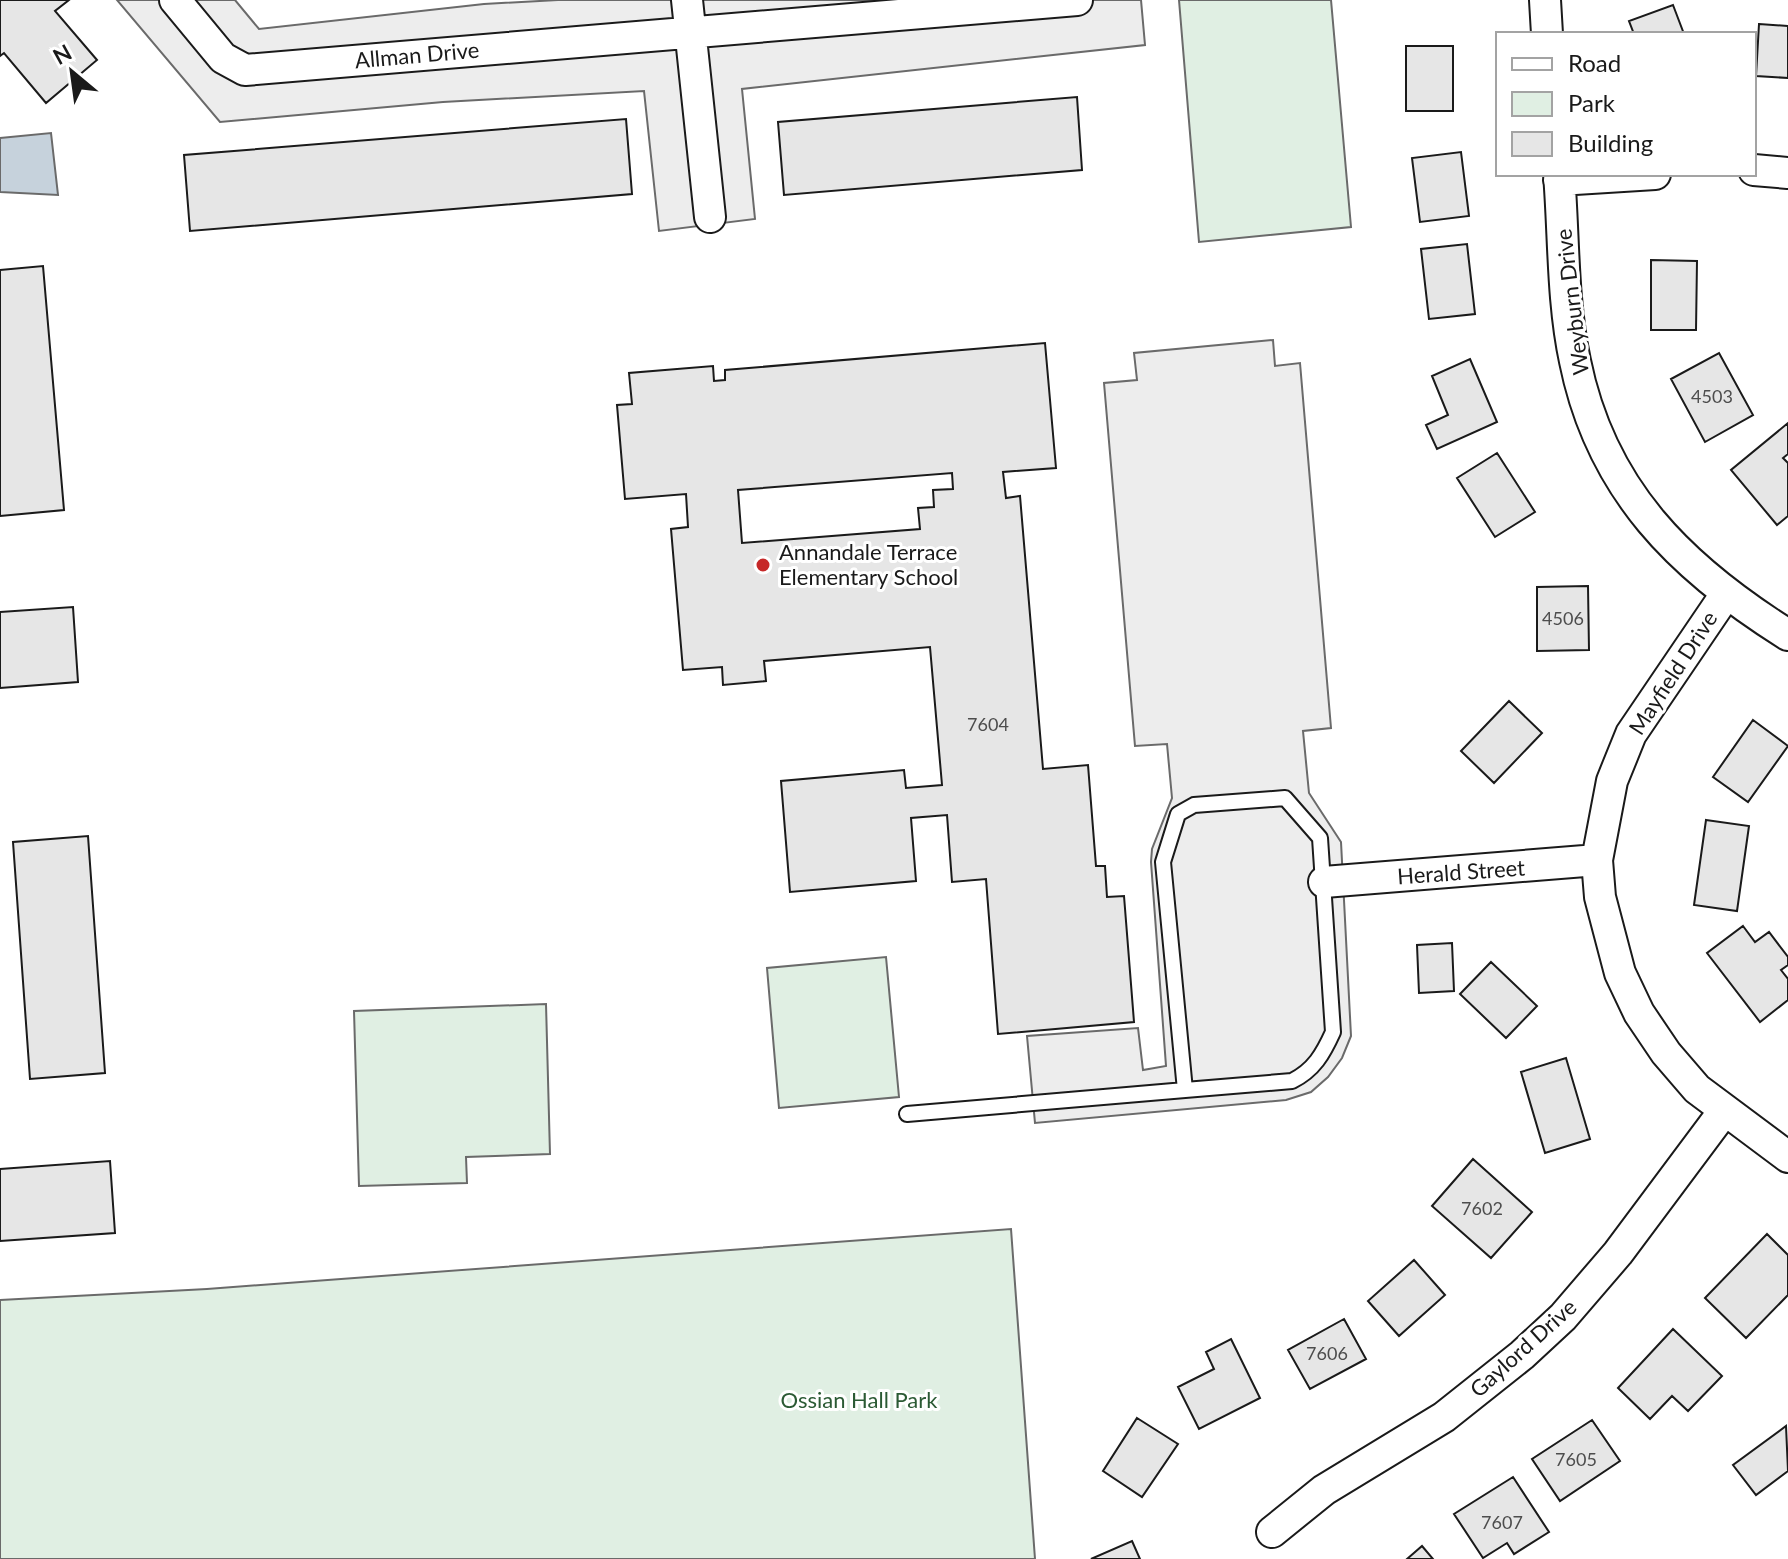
<svg xmlns="http://www.w3.org/2000/svg" width="1788" height="1559" font-family="Lato,sans-serif">
<rect width="100%" height="100%" fill="#fff"/>
<path fill="#e0efe3" stroke="#6a6a6a" stroke-width="2" d="M1179 0H1331L1351 227 1199 242Z
M886 957 899 1097 779 1108 767 968Z
M546 1004 550 1154 466 1157 467 1183 359 1186 354 1011Z
M1011 1229 1035 1559H0V1300L207 1289Z"/>
<path fill="#ededed" stroke="#6a6a6a" stroke-width="2" d="M117 0H235L259 29 484 4 558 0H1141L1145 45 742 89 755 219 659 231 644 91 443 102 220 122Z
M1273 340 1275 366 1300 363 1331 728 1303 731 1309 793 1341 842 1351 1036 1342 1058 1328 1077 1311 1092 1286 1100 1035 1123 1027 1036 1138 1028 1143 1070 1166 1066 1151 862 1152 849 1172 798 1167 744 1135 746 1104 383 1137 380 1134 353Z"/>
<path fill="#c6d2dc" stroke="#6a6a6a" stroke-width="2" d="M51 133 58 195 0 192V138Z"/>
<path fill="#e6e6e6" stroke="#1a1a1a" stroke-width="2" fill-rule="evenodd" d="M0 0H69L55 11 97 60 46 103 4 53 0 56Z
M1673 5 1684 34H1634L1629 21Z
M1759 24 1788 26V78L1756 76Z
M1406 46H1453V111H1406Z
M1077 97 1082 170 784 195 778 122Z
M626 119 632 194 190 231 184 155Z
M1461 152 1469 216 1420 222 1412 158Z
M1467 244 1475 314 1429 319 1421 249Z
M1651 260 1697 261 1696 330H1651Z
M43 266 64 510 0 516V270Z
M1045 343 1056 468 1003 472 1006 498 1020 496 1043 769 1088 765 1096 866H1105L1107 897 1124 896 1134 1022 998 1034 986 879 952 882 947 815 911 818 916 881 790 892 781 781 904 770 906 788 942 785 930 647 764 661 766 681 723 685 722 667 683 670 671 529 688 527 686 494 625 499 617 405 632 404 629 373 713 366 714 381 725 380V370ZM952 473 953 489 933 490 934 507 918 508 920 529 742 543 738 490Z
M1719 353 1753 415 1705 442 1671 379Z
M1470 359 1497 422 1437 449 1426 425 1448 415 1432 376Z
M1788 423V454L1783 458 1788 463V516L1777 525 1731 470Z
M1497 453 1535 512 1495 537 1457 478Z
M1588 586 1589 650 1537 651V587Z
M73 607 78 682 0 688V612Z
M1509 701 1542 733 1494 783 1461 751Z
M1753 720 1788 746 1748 802 1713 777Z
M1706 820 1749 826 1737 911 1694 905Z
M88 836 105 1073 30 1079 13 842Z
M1743 926 1755 942 1769 932 1788 957V965L1781 970 1788 979V1000L1760 1022 1707 953Z
M1452 943 1454 991 1419 993 1417 945Z
M1491 962 1537 1006 1506 1038 1460 994Z
M1566 1058 1590 1139 1545 1153 1521 1072Z
M1473 1159 1532 1212 1491 1258 1432 1206Z
M110 1161 115 1233 0 1241V1169Z
M1767 1234 1788 1255V1295L1746 1338 1705 1298Z
M1414 1260 1445 1295 1399 1336 1368 1301Z
M1344 1319 1366 1359 1310 1389 1288 1350Z
M1673 1329 1722 1376 1688 1411 1672 1396 1650 1419 1618 1388Z
M1231 1339 1260 1398 1199 1429 1178 1387 1214 1369 1206 1352Z
M1137 1418 1178 1444 1142 1497 1103 1471Z
M1592 1420 1620 1461 1560 1501 1532 1459Z
M1786 1426 1788 1471 1756 1495 1733 1465Z
M1513 1477 1549 1532 1514 1554 1507 1543 1483 1558 1454 1514Z
M1132 1541 1140 1559H1091Z
M1422 1546 1433 1559H1407Z"/>
<g fill="none" stroke-linecap="round" stroke-linejoin="round">
<g stroke="#1a1a1a" stroke-width="18">
<path id="lane" d="M1285 798 1320 838 1333 1032C1323 1054 1314 1070 1292 1081L1185 1090 1163 862 1178 814 1194 805Z
M907 1114 1185 1090"/>
</g>
<g stroke="#1a1a1a" stroke-width="34">
<path id="street" d="M175 0 223 58 245 70 1077 0
M687 0 710 217
M1545 0 1547 34
M1754 170 1788 173
M1559 174C1564 236 1562 301 1575 361 1601 490 1681 568 1788 635
M1559 180 1655 174
M1726 594 1631 734 1612 781 1597 860 1600 897 1620 973 1639 1013 1666 1053 1697 1089 1788 1157
M1324 882 1597 860
M1272 1532 1324 1490 1444 1417 1522 1355 1563 1317 1618 1253 1724 1111"/>
</g>
<use href="#lane" stroke="#fff" stroke-width="14"/>
<use href="#street" stroke="#fff" stroke-width="30"/>
</g>
<circle fill="#c62828" stroke="#fff" stroke-width="3" cx="763" cy="565" r="8"/>
<g text-anchor="middle" stroke-width="6" stroke-linejoin="round" paint-order="stroke">
<g font-size="18" fill="#4d4d4d">
<text x="1712" y="403">4503</text>
<text x="1563" y="625">4506</text>
<text x="988" y="731">7604</text>
<text x="1482" y="1215">7602</text>
<text x="1327" y="1360">7606</text>
<text x="1576" y="1466">7605</text>
<text x="1502" y="1529">7607</text>
</g>
<g font-size="22" fill="#1a1a1a" stroke="#fff">
<text transform="translate(417 55) rotate(-5)" y="8">Allman Drive</text>
<text transform="translate(1572 302) rotate(-97)" y="8">Weyburn Drive</text>
<text transform="translate(1673 673) rotate(-57)" y="8">Mayfield Drive</text>
<text transform="translate(1461 872) rotate(-4)" y="8">Herald Street</text>
<text transform="translate(1523 1348) rotate(-42)" y="8">Gaylord Drive</text>
</g>
<g font-size="22" fill="#1a1a1a" stroke="#fff" text-anchor="start">
<text x="779" y="560">Annandale Terrace<tspan x="779" dy="25">Elementary School</tspan></text>
</g>
<g font-size="22" fill="#2b5a34" stroke="#fff">
<text x="859" y="1408">Ossian Hall Park</text>
</g>
</g>
<rect x="1496" y="32" width="260" height="144" fill="#ffffff" stroke="#a3a3a3" stroke-width="2"/>
<rect x="1512" y="58" width="40" height="12" fill="#ffffff" stroke="#a3a3a3" stroke-width="2"/>
<text x="1568" y="72" font-size="24" fill="#1a1a1a">Road</text>
<rect x="1512" y="92" width="40" height="24" fill="#e0efe3" stroke="#a3a3a3" stroke-width="2"/>
<text x="1568" y="112" font-size="24" fill="#1a1a1a">Park</text>
<rect x="1512" y="132" width="40" height="24" fill="#e6e6e6" stroke="#a3a3a3" stroke-width="2"/>
<text x="1568" y="152" font-size="24" fill="#1a1a1a">Building</text>
<g transform="translate(72 72) rotate(331)" stroke="#ffffff" stroke-width="6" paint-order="stroke">
<path d="M0-6L14 30L0 20L-14 30Z" fill="#1a1a1a"/>
<text y="-12" font-size="22" font-weight="bold" text-anchor="middle" fill="#1a1a1a">N</text>
</g>
</svg>
